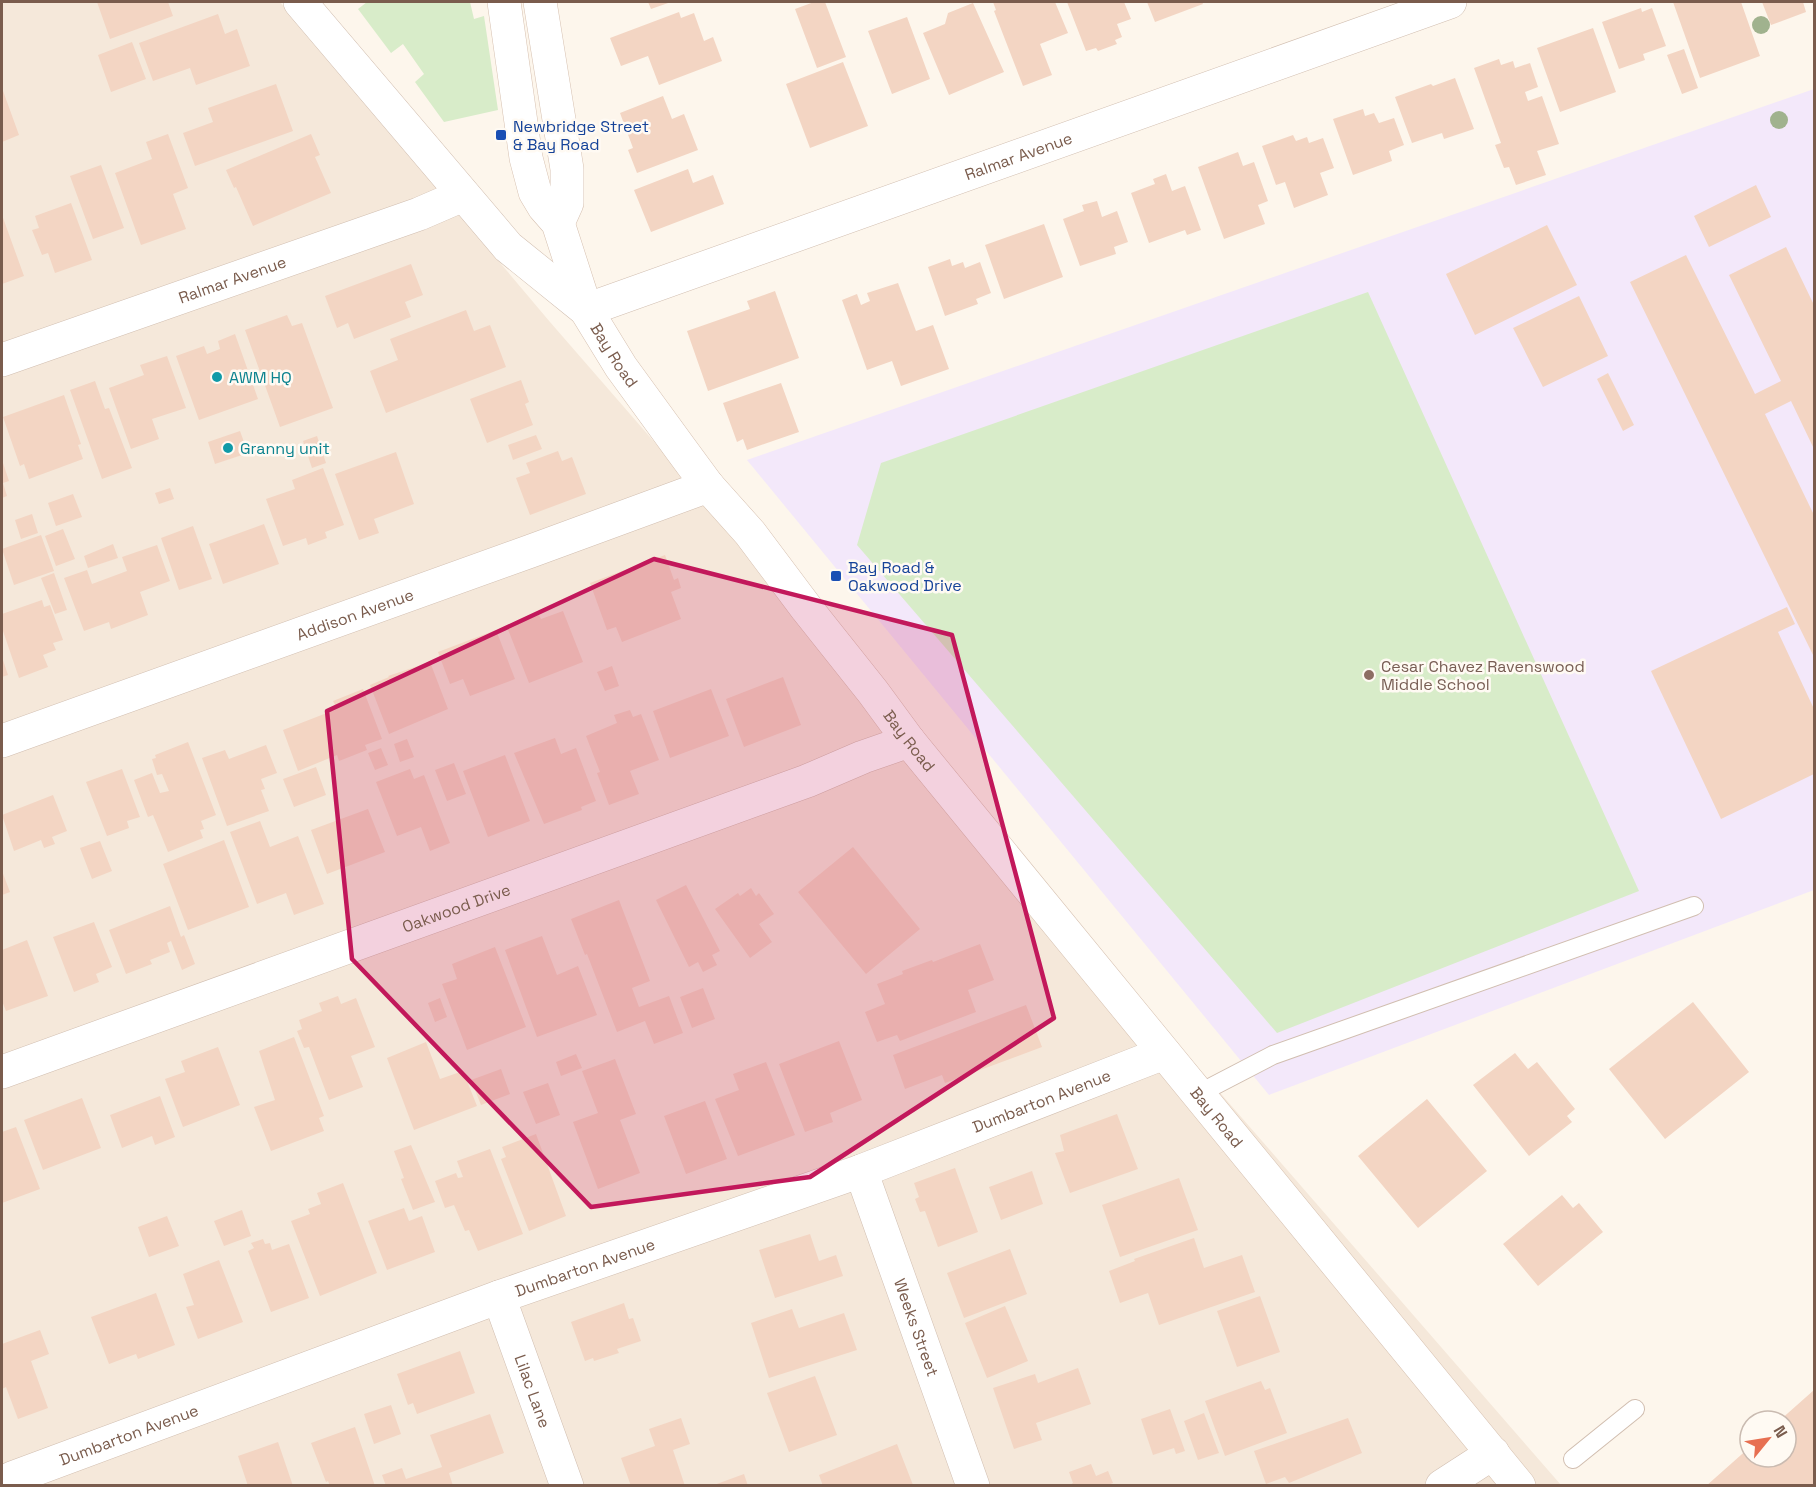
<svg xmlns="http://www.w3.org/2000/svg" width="1816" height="1487" font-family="'Space Grotesk',sans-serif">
<rect width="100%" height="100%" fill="#fdf6ec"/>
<path fill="#f5e8da" d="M2 2H280L550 322 1561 1485 2 1486Z"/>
<path fill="#f3e8fa" d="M1814 89V890L1269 1095 747 460Z"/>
<path fill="#d8ecc9" d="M367 2H470L474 19 484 16 498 110 444 122 415 82 424 74 403 44 391 53 358 9Z
M1368 292 1639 891 1277 1033 857 545 881 463Z"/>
<path fill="#f3d5c3" d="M97 2H168L173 16 110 39Z
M648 2H671L651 9Z
M814 2H825L846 57 817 68 795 9Z
M993 2H1055L1068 33 1040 44 1052 75 1023 86 994 11 996 10Z
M1067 2H1124L1131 19 1117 24 1122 37 1115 40 1117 44 1098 51 1096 48 1086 51Z
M1147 2H1202L1203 4 1155 22Z
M1673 2H1741L1760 56 1700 78Z
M1762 2H1803L1806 12 1771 25Z
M973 3 1004 72 949 95 923 33 945 24 948 13Z
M1641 8 1642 12 1652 8 1666 46 1643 54 1645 60 1619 69 1602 22Z
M679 12 681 18 694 13 704 41 713 37 722 61 659 85 648 56 621 66 610 38Z
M218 14 225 34 237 29 250 66 196 85 190 68 153 81 139 43Z
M907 17 930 79 892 94 868 31Z
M1593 28 1616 92 1560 112 1537 48Z
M132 42 146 79 111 92 98 55Z
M1684 49 1698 88 1682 94 1667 55Z
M1499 59 1501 65 1513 61 1515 68 1530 63 1538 87 1525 92 1528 101 1542 96 1559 144 1537 151 1546 175 1516 185 1509 167 1504 168 1495 145 1501 143 1474 68Z
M843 62 868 126 810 148 786 84Z
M1455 78 1474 129 1444 139 1442 133 1412 143 1395 97 1431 84 1433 86Z
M276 84 293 131 195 166 183 133 213 122 208 108Z
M2 88 19 135 2 142Z
M663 96 672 119 684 114 698 150 637 173 628 150 633 148 620 113Z
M1363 109 1365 116 1374 113 1379 123 1394 118 1404 145 1389 151 1392 161 1353 175 1333 119Z
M168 134 188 188 173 194 186 229 141 245 115 173 152 159 146 142Z
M311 134 320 155 315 157 331 193 253 226 236 187 234 188 226 170Z
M1293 135 1296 141 1307 137 1309 143 1323 138 1334 168 1320 173 1328 195 1294 208 1285 182 1276 185 1262 146Z
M1238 152 1243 166 1254 162 1268 201 1258 205 1265 224 1224 239 1198 167Z
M101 165 124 228 93 239 70 176Z
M688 169 693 183 713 175 724 204 651 232 634 190Z
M1166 174 1172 191 1185 186 1201 230 1187 235 1185 230 1149 243 1131 193 1155 184 1153 179Z
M1756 185 1771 217 1709 247 1694 216Z
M1097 201 1102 217 1117 211 1128 242 1114 247 1116 254 1080 266 1063 219 1084 211 1082 205Z
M71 203 92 260 55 273 48 253 42 255 32 230 39 228 35 216Z
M2 215 24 276 2 284Z
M1044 224 1063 277 1004 299 985 245Z
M1547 225 1577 285 1475 335 1446 274Z
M1786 247 1814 305V449L1791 401 1765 414 1814 515V657L1630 282 1686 255 1755 394 1781 381 1729 275Z
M950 259 952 266 963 262 965 268 980 262 991 293 976 299 978 304 945 316 928 267Z
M411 264 423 295 405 302 411 317 354 339 348 323 337 328 325 296Z
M898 283 916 331 933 325 949 369 901 386 892 361 867 370 842 300 857 294 861 305 870 301 867 293Z
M775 291 799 358 708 391 687 331 750 309 747 301Z
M1579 296 1608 356 1543 387 1513 328Z
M466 310 474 331 490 325 506 367 386 413 370 371 398 360 390 339Z
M287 315 292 326 302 323 333 408 280 427 245 330Z
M235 334 258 399 199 420 176 356 204 346 207 354 220 349 218 341Z
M167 356 186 408 152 419 159 439 131 449 109 388 144 375 140 365Z
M1608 373 1634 425 1623 431 1597 379Z
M521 380 529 402 525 404 533 425 487 443 470 399Z
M95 381 105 409 109 408 132 468 102 479 70 390Z
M781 383 799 432 747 450 743 439 737 442 723 403Z
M64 395 81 444 78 445 83 459 29 479 24 464 20 466 3 417Z
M240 431 248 453 215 464 208 442Z
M536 435 542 449 513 460 508 445Z
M317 436 326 463 312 468 303 441Z
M558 451 562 461 572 457 586 494 530 515 516 478 530 473 526 463Z
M396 452 414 504 374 519 379 533 359 540 335 474Z
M2 460 9 481 3 483 7 496 2 498Z
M323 468 344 525 325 532 327 538 308 545 306 538 283 546 266 499 295 489 292 480Z
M170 488 174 499 159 504 155 493Z
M73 494 82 517 56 526 48 503Z
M32 514 38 533 21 539 15 520Z
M264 524 279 564 223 584 209 544Z
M193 526 212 579 179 590 161 538Z
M63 529 75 559 56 566 45 536Z
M41 535 54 571 14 585 2 549Z
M113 544 118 558 88 568 84 556Z
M157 545 170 581 140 592 148 615 111 629 109 622 84 631 64 578 87 570 92 584 127 571 122 557Z
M665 555 674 580 678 578 681 588 671 592 681 619 622 642 616 627 607 630 590 583Z
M54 573 67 610 55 614 41 578Z
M42 600 44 607 50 605 63 640 53 643 56 650 43 655 48 667 19 678 2 628V614Z
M1787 607 1795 624 1778 632 1814 709V774L1721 819 1651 671Z
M563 611 583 662 529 683 507 627 539 615 541 619Z
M496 630 515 679 470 696 463 679 450 684 438 652Z
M2 657 8 675 2 677Z
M430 662 448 709 389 734 370 685 389 677 388 676Z
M612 666 619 686 605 691 597 672Z
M783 677 801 725 744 747 726 699Z
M363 689 382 739 365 745 367 750 339 761 337 755 298 771 283 730 337 709 333 701Z
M711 689 729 736 670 758 653 711Z
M630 710 633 717 641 714 659 760 630 771 639 794 609 805 597 773 600 772 586 736 617 723 614 715Z
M555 738 561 754 576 748 596 801 581 807 582 810 544 824 514 753Z
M407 739 414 757 400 762 394 744Z
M188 742 216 815 201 821 204 829 200 830 203 838 168 852 153 815 148 817 134 780 152 773 160 793 169 791 162 774 157 775 152 759 156 758 155 755Z
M266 745 277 773 261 779 265 789 261 790 269 811 227 826 202 758 225 750 229 759Z
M381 748 388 765 375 770 368 753Z
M505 755 530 821 488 837 463 771Z
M454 763 466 794 447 801 435 770Z
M316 767 326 795 294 807 283 779Z
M122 769 140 817 127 821 129 828 107 836 86 782Z
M410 769 414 779 424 775 450 843 430 851 421 827 397 836 376 782Z
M53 795 67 831 52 837 55 844 44 848 41 840 14 851 2 815Z
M368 809 385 852 327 874 311 830Z
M260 821 270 847 298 836 324 904 294 915 286 893 257 904 230 832Z
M224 840 249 907 188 930 163 864Z
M100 841 112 871 92 879 80 848Z
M853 847 920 929 866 974 798 892Z
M2 871 10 892 2 895Z
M686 885 720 951 712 955 717 965 703 972 698 962 689 967 656 900Z
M751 888 756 896 759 893 774 914 759 924 772 942 750 958 715 909 738 893 740 896Z
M619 900 650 981 632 988 639 1007 669 996 683 1033 654 1044 645 1021 617 1032 587 954 585 955 571 919Z
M170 906 181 937 184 935 195 964 182 970 171 941 167 943 170 952 150 960 152 964 126 974 109 930Z
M94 922 112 967 96 974 99 982 74 992 53 937Z
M542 936 557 975 578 966 597 1015 537 1037 505 950Z
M27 940 48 996 6 1011 2 1001V950Z
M980 944 994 980 968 990 976 1012 900 1041 897 1035 877 1042 865 1012 885 1004 877 984 903 974 902 971 932 960 933 962Z
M495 947 526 1027 467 1050 442 984 457 979 452 964Z
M703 988 715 1019 692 1028 680 997Z
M338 996 341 1004 356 998 375 1047 351 1056 363 1087 329 1100 309 1047 304 1048 297 1031 302 1029 299 1020 322 1011 319 1003Z
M440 998 447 1017 435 1022 428 1003Z
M1693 1002 1749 1072 1665 1139 1609 1069Z
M1026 1005 1042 1047 945 1083 942 1075 905 1089 893 1055Z
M294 1037 324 1116 319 1118 324 1131 271 1151 254 1107 275 1100 259 1051Z
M839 1041 862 1100 830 1113 833 1122 805 1132 779 1064Z
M426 1042 440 1079 463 1071 477 1106 414 1130 387 1058Z
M218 1047 240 1105 183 1127 165 1079 185 1072 181 1061Z
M1515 1053 1528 1069 1537 1062 1575 1109 1567 1116 1572 1122 1529 1156 1473 1085Z
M576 1054 582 1068 561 1076 556 1062Z
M615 1059 636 1114 620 1120 640 1173 598 1189 573 1122 598 1113 582 1071Z
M766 1062 795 1135 738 1156 715 1099 739 1090 733 1074Z
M501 1069 510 1094 481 1105 471 1080Z
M548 1083 560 1115 536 1124 523 1092Z
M160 1096 175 1137 155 1145 152 1136 122 1148 110 1115Z
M82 1098 101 1148 43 1170 24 1120Z
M1427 1099 1487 1171 1418 1228 1358 1156Z
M705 1101 727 1159 686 1174 664 1116Z
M1117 1114 1138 1169 1070 1193 1055 1153 1064 1151 1060 1135Z
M16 1127 40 1189 2 1203V1132Z
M536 1134 566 1216 529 1231 501 1159 506 1157 502 1147Z
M411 1145 435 1202 413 1210 401 1179 404 1178 394 1151Z
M490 1149 523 1234 478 1251 469 1230 465 1231 454 1205 445 1208 435 1181 456 1173 458 1178 463 1177 457 1161Z
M955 1168 978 1232 938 1247 925 1211 920 1212 915 1199 919 1197 914 1183Z
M1032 1171 1043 1204 1001 1220 989 1187Z
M1179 1178 1198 1230 1120 1257 1102 1205Z
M343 1183 377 1273 320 1296 291 1221 310 1214 308 1209 321 1204 317 1193Z
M1562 1195 1573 1208 1579 1203 1603 1232 1538 1286 1503 1244Z
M404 1208 409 1221 422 1216 435 1252 387 1270 368 1221Z
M242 1210 251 1236 224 1246 214 1221Z
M167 1216 179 1246 149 1257 138 1227Z
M810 1234 819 1261 836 1255 843 1276 775 1298 759 1250Z
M1194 1238 1204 1268 1242 1255 1255 1292 1159 1325 1148 1293 1120 1303 1109 1271 1135 1261 1134 1259Z
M263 1239 265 1244 270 1243 272 1250 289 1244 309 1298 271 1312 248 1251 254 1248 251 1243Z
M1010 1249 1027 1294 964 1318 947 1273Z
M219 1260 243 1322 198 1339 186 1307 194 1305 183 1274Z
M156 1293 175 1345 138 1359 136 1354 109 1364 91 1317Z
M1260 1296 1280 1352 1237 1367 1217 1311Z
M624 1303 629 1319 633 1318 641 1341 617 1349 619 1353 594 1361 593 1358 585 1361 571 1322Z
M1005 1306 1028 1361 987 1378 965 1323Z
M792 1309 799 1328 844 1313 857 1350 769 1378 751 1323Z
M40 1330 49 1354 31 1361 48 1408 18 1419 6 1387 2 1389V1344Z
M460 1351 475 1393 417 1414 413 1403 408 1405 397 1374Z
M1078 1368 1091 1404 1036 1423 1042 1440 1014 1449 993 1388 1035 1374 1038 1383Z
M815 1376 837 1435 789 1452 767 1393Z
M1261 1381 1265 1390 1270 1388 1287 1433 1225 1456 1205 1401Z
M1814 1390V1486H1706L1750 1447V1457H1786V1421H1779Z
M391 1405 401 1434 374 1444 364 1414Z
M1170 1409 1185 1451 1176 1454 1174 1448 1153 1455 1141 1419Z
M1204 1413 1219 1453 1198 1460 1184 1421Z
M490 1414 504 1453 449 1473 453 1486H386L382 1475 402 1468 406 1479 442 1467 430 1435Z
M681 1418 690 1444 673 1450 685 1486H631L621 1458 655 1446 649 1429Z
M1348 1418 1362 1453 1289 1483 1285 1477 1266 1484 1254 1451Z
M355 1427 375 1486H330L328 1481 326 1482 311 1443Z
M278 1442 293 1486H248L238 1456Z
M897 1444 913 1485 823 1486 819 1475Z
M1091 1464 1096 1476 1108 1471 1113 1483 1105 1486H1068L1073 1483 1069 1472Z
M744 1474 748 1486H714V1485Z"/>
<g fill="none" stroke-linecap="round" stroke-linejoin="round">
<g stroke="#d1beb0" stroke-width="20">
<path id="service" d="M1198 1094 1273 1055 1694 906
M1573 1459 1635 1409"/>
</g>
<g stroke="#d1beb0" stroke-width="34">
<g id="minor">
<path id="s1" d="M586 310 1450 2"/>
<path id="s2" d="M2 360 419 214 463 195"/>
<path id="s3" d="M2 741 531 551 708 486"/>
<path id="s4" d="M2 1072 807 781 863 757 909 741"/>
<path id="s5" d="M861 1171 973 1486"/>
<path id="s6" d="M499 1297 567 1486"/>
<path id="s7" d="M7 1486 12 1478 499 1297 861 1171 1164 1053"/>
<path d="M1442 1486 1493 1453"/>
</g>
</g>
<g stroke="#d1beb0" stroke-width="34">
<path id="tertiary" d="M300 2 508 247 586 310"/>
</g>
<g stroke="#d6c0b0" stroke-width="34">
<g id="secondary">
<path id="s8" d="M504 2 526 158 535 192 544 207 558 223 586 310 621 367 680 448 708 486 750 533 807 609 873 692 909 741 1519 1486"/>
<path d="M540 2 567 169V203L558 223"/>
</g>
</g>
<use href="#service" stroke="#fff" stroke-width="18"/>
<use href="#minor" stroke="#fff" stroke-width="33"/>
<use href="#tertiary" stroke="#fff" stroke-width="33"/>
<use href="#secondary" stroke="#fff" stroke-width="33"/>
</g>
<g fill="#a0b28e">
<circle cx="1761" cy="25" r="9"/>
<circle cx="1779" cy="120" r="9"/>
</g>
<path fill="#c2185b" fill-opacity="0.2" stroke="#c2185b" stroke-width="4.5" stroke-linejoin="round" d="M654 559 952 635 1054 1018 810 1177 591 1207 352 959 327 711Z"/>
<g fill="#1a4fb4" stroke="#fffaf3" stroke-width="2">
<rect x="495" y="129" width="12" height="12" rx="3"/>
<rect x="830" y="570" width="12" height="12" rx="3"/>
</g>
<g fill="#0f9aa8" stroke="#fffaf3" stroke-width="2">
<circle cx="217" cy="377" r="6"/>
<circle cx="228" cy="448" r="6"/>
</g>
<circle fill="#8d6e63" stroke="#fffaf3" stroke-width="2" cx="1369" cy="675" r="6"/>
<g text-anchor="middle" stroke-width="5" stroke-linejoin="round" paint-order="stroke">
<g font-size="16" fill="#164399" stroke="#fffaf3" text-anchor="start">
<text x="513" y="132">Newbridge Street<tspan x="513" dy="18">&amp; Bay Road</tspan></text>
<text x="848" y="573">Bay Road &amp;<tspan x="848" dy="18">Oakwood Drive</tspan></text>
</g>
<g font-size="16" fill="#7a5c4d" stroke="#fffaf3">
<text dy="6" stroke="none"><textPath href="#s1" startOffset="459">Ralmar Avenue</textPath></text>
<text dy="6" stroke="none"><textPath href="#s2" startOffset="244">Ralmar Avenue</textPath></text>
<text dy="6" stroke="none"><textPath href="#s8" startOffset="376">Bay Road</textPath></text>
<text dy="6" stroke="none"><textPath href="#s3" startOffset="375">Addison Avenue</textPath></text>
<text dy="6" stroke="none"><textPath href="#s8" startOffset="862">Bay Road</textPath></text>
<text dy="6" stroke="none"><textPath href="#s4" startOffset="483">Oakwood Drive</textPath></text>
<text dy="6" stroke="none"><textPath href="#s7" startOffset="1106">Dumbarton Avenue</textPath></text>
<text dy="6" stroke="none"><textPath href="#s8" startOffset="1348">Bay Road</textPath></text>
<text dy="6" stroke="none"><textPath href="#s7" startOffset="620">Dumbarton Avenue</textPath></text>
<text dy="6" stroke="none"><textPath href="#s5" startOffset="166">Weeks Street</textPath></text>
<text dy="6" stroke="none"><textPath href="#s6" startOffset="100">Lilac Lane</textPath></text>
<text dy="6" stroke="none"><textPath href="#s7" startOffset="134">Dumbarton Avenue</textPath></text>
</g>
<g font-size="16" fill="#0d838f" stroke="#fffaf3" text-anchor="start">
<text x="229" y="383">AWM HQ</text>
<text x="240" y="454">Granny unit</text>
</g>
<g font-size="16" fill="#785e54" stroke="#fffaf3" text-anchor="start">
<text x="1381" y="672">Cesar Chavez Ravenswood<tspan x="1381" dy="18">Middle School</tspan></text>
</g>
</g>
<rect width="1816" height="1487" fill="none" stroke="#7a5c4d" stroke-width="6"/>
<g transform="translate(1768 1439) rotate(60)"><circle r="28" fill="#fffaf3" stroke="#cabbb1" stroke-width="1.5"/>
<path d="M0-4.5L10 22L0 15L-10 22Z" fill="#e76f51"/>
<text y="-9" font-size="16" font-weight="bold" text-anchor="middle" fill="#7a5c4d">N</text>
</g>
</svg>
